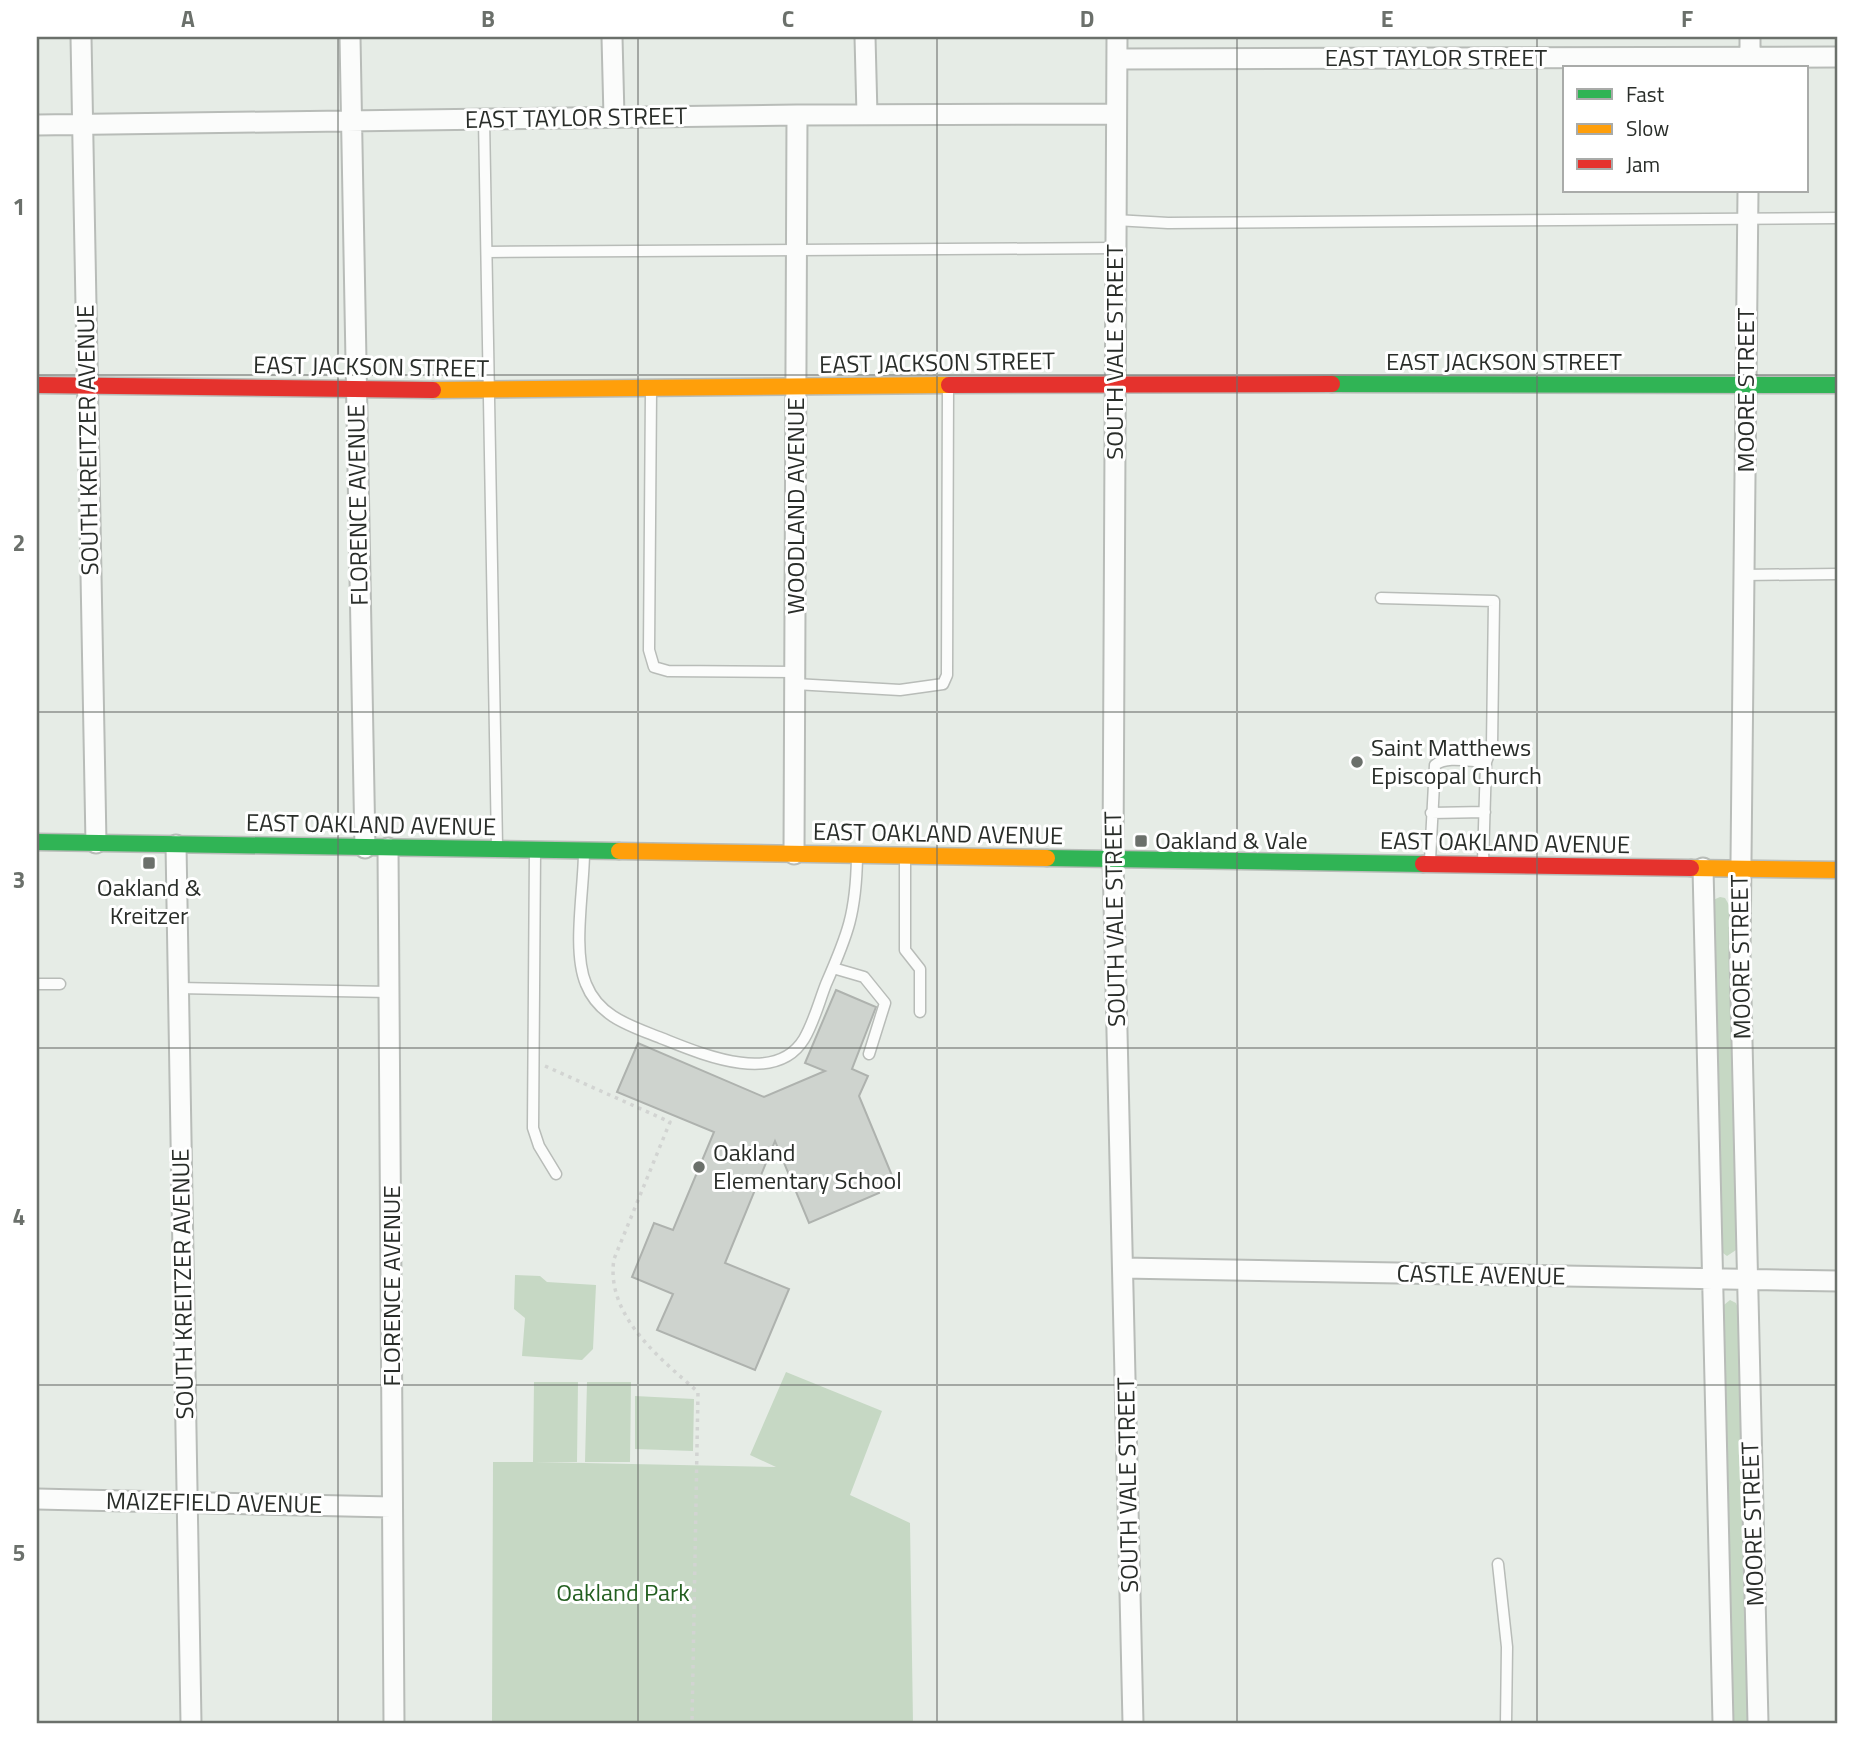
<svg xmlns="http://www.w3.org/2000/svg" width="1875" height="1760" font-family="'Titillium Web',sans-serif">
<rect width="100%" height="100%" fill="#e6ece6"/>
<path fill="#c6d8c4" d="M1720 897 1725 898 1729 905 1736 1250 1727 1256 1719 1250 1713 900Z
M515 1275 540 1276 547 1282 596 1285 593 1349 582 1360 522 1356 525 1318 514 1309Z
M1730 1300 1736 1303 1739 1311 1750 1723H1729L1719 1309Z
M786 1372 882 1411 850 1495 910 1523 913 1723H492L493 1462H533L534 1382H578L577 1462H535L776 1467 750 1455Z
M587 1382H631L630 1462H585Z
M635 1396 694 1399 693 1451 635 1449Z"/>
<path fill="#ced3ce" stroke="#aeb2ae" stroke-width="2" d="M836 990 876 1007 852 1069 868 1076 859 1096 893 1178 876 1185 879 1193 809 1223 775 1141 725 1263 789 1289 755 1370 657 1330 673 1294 632 1277 654 1223 673 1230 714 1132 617 1092 638 1043 764 1097 825 1071 805 1063Z"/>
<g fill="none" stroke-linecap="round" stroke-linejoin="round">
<g stroke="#b8bcb8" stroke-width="13">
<path id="lane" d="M484 119 497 846
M1115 220 1168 223 1838 218
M487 252 1115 248
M651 391 649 650 654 667 668 671 795 672
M1744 575 1838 574
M1381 598 1494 601 1492 746 1486 762
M795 684 900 690 943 684 947 675 948 385
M1431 813 1485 812
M535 851 533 1128 539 1146 556 1174
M584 852C584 889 572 951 586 984 599 1017 631 1026 661 1038 699 1053 775 1087 804 1039 814 1022 819 1002 826 984 848 934 856 913 857 857
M905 857V950L920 969V1012
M1430 860 1435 765C1447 755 1471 762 1486 762L1483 861
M833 968 864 977 885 1003 869 1054
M37 984H60
M178 988 389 992
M1498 1564 1507 1647 1506 1723"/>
</g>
<g stroke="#b8bcb8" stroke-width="23">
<path id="street" d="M81 37 96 843
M350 37 365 848
M612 37 614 117
M865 37 867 115
M1117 37 1113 859 1133 1723
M1118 59 1838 57
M1750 68V37
M37 125 797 115 1115 114
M1748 191 1740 956 1758 1723
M176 845 191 1723
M388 848 394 1723
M794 854 797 115
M1703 868 1723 1723
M1123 1268 1838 1281
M37 1499 391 1507"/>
</g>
<g stroke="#b8bcb8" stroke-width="19">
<path id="fast" d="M1332 384 1838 385
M37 842 619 851
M1047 858 1423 864"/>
</g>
<g stroke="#b8bcb8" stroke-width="19">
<path id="slow" d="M433 390 949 385
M619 851 1047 858
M1691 868 1838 870"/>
</g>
<g stroke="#b8bcb8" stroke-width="19">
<path id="jam" d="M37 385 433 390
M949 385 1332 384
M1423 864 1691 868"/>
</g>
<path stroke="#d2d4d2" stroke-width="3.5" stroke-dasharray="3.5 5" stroke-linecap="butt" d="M545 1066 670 1122 614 1259C605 1316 661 1359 698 1392L692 1723"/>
<use href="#lane" stroke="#fbfcfb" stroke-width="10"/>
<use href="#street" stroke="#fbfcfb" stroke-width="19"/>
<use href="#fast" stroke="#30b455" stroke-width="16"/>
<use href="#slow" stroke="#ff9f0a" stroke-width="16"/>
<use href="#jam" stroke="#e5322d" stroke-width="16"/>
</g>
<path fill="none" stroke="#6b706b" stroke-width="2" stroke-opacity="0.55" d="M338 37V1723M638 37V1723M937 37V1723M1237 37V1723M1537 37V1723M37 375H1838M37 712H1838M37 1048H1838M37 1385H1838"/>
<g fill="#6b706b" stroke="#fff" stroke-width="2.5">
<circle cx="1357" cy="762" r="7"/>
<rect x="1134" y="834" width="14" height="14" rx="3.5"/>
<rect x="142" y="856" width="14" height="14" rx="3.5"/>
<circle cx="699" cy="1167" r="7"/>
</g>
<g text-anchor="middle" stroke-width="6" stroke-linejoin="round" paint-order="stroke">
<g font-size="24" fill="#292d29" stroke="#fff">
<text x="1436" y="66">EAST TAYLOR STREET</text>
<text transform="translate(576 118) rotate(-1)" y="8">EAST TAYLOR STREET</text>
<text transform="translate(1115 352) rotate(-90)" y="8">SOUTH VALE STREET</text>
<text x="1504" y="370">EAST JACKSON STREET</text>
<text transform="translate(937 363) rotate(-1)" y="8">EAST JACKSON STREET</text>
<text transform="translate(371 367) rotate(1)" y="8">EAST JACKSON STREET</text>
<text transform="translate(1746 390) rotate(-90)" y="8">MOORE STREET</text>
<text transform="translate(88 440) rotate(-91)" y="8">SOUTH KREITZER AVENUE</text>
<text transform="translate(358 505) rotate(-91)" y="8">FLORENCE AVENUE</text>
<text transform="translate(796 506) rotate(-90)" y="8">WOODLAND AVENUE</text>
<text transform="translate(371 825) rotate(1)" y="8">EAST OAKLAND AVENUE</text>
<text transform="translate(938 834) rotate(1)" y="8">EAST OAKLAND AVENUE</text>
<text transform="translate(1505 843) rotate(1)" y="8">EAST OAKLAND AVENUE</text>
<text transform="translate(1115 919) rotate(-91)" y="8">SOUTH VALE STREET</text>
<text transform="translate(1741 957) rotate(-91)" y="8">MOORE STREET</text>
<text transform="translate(1481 1275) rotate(1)" y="8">CASTLE AVENUE</text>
<text transform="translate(183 1284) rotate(-91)" y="8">SOUTH KREITZER AVENUE</text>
<text transform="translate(392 1286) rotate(-90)" y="8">FLORENCE AVENUE</text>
<text transform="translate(1128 1485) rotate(-91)" y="8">SOUTH VALE STREET</text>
<text transform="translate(214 1503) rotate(1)" y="8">MAIZEFIELD AVENUE</text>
<text transform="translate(1753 1524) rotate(-92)" y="8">MOORE STREET</text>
</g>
<g font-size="24" fill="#292d29" stroke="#fff" text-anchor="start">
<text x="1371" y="756">Saint Matthews<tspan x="1371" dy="28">Episcopal Church</tspan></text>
<text x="1155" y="849">Oakland &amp; Vale</text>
<text x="149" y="896" text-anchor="middle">Oakland &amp;<tspan x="149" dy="28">Kreitzer</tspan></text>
<text x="713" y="1161">Oakland<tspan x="713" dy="28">Elementary School</tspan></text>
</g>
<g font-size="24" fill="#235f20" stroke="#fff">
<text x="623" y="1601">Oakland Park</text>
</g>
</g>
<rect width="1875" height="1760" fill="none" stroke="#ffffff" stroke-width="77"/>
<rect x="1563" y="66" width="245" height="126" fill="#ffffff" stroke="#a9aba9" stroke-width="2"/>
<rect x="1577" y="89" width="35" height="10" fill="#30b455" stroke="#a9aba9" stroke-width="2"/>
<text x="1626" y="102" font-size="21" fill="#292d29">Fast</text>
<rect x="1577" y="124" width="35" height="10" fill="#ff9f0a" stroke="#a9aba9" stroke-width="2"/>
<text x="1626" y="136" font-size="21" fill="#292d29">Slow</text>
<rect x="1577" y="159" width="35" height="10" fill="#e5322d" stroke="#a9aba9" stroke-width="2"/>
<text x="1626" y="172" font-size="21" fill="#292d29">Jam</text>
<rect x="38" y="38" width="1798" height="1684" fill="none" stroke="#6b706b" stroke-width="2.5"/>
<g font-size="23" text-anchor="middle" font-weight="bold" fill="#6b706b">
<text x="188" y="27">A</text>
<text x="488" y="27">B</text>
<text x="788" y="27">C</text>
<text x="1087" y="27">D</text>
<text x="1387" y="27">E</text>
<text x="1687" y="27">F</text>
<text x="19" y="215">1</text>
<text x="19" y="551">2</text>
<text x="19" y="888">3</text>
<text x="19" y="1225">4</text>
<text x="19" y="1561">5</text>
</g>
</svg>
